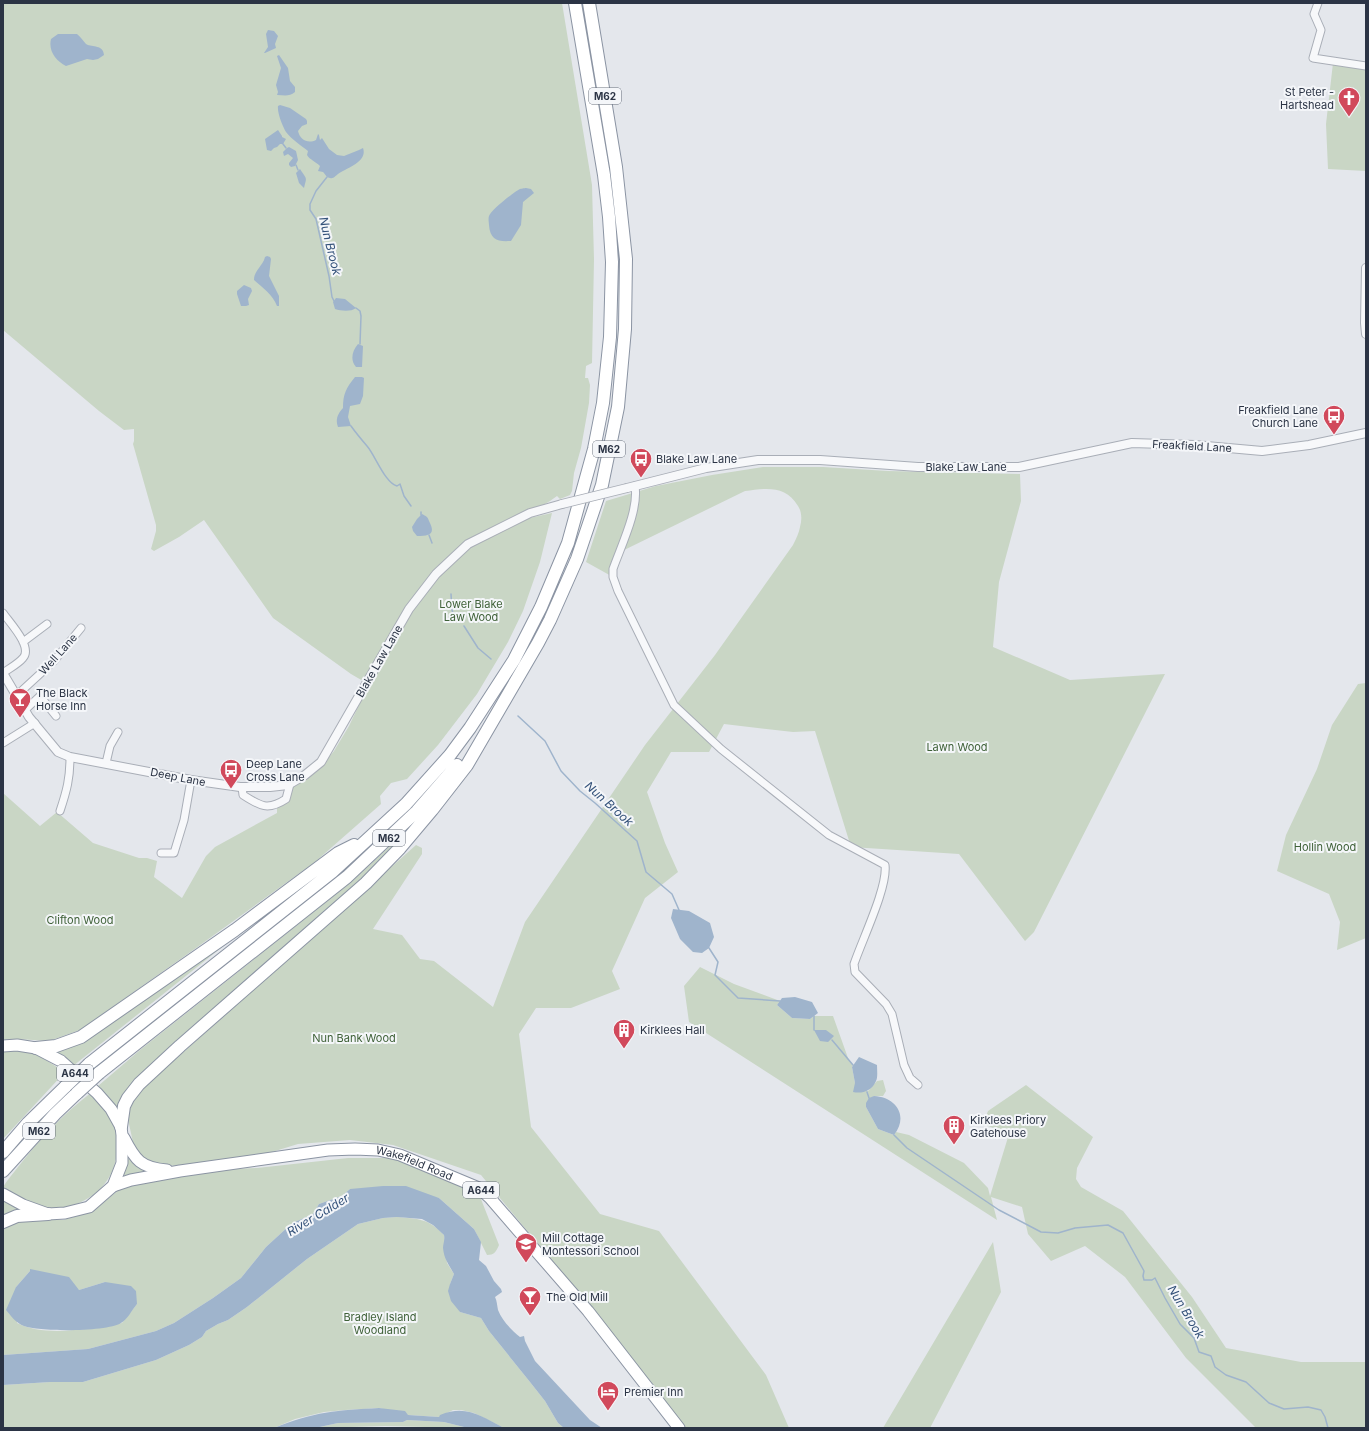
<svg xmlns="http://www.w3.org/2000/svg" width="1369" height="1431" font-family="Inter,sans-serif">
<rect width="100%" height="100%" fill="#e4e7ec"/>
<path fill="#c9d6c5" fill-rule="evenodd" d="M3 3H562L592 185 594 259 592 363 586 366 585 378H588L590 385 589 403 581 448 574 473 572 491 570 495 560 499 557 496 550 501 530 513 468 544 436 574 363 681 351 674 273 618 204 520 179 537 154 551 151 549 156 531V525L133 444 134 441V429L124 430 99 411 3 330Z
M1333 63 1366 69V171L1328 169 1326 124Z
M763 467H823L888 471 1020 474 1021 501 999 582 993 647 1070 680 1165 674 1034 932 1025 941 959 854 851 847 815 731 793 732 724 724 709 752H671L647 792 665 843 678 872 645 898 612 971 620 989 571 1008H536L519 1034 531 1127 600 1214 659 1231 766 1375 789 1428H682L533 1238 481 1175 393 1145 350 1140 298 1144 252 1158 222 1159 180 1166 164 1165 152 1162 142 1157 134 1147 129 1124 128 1115 130 1108 129 1107 141 1086 178 1057 416 845 422 848V854L373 929 402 935 420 959 434 961 493 1007 525 922 645 745 715 655 793 545C796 539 799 533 800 527 802 520 802 512 798 506 786 485 766 488 745 491L618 553 613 577 586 562 606 501 656 486 712 475Z
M552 513 540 562 523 611 508 642 477 694 438 745 407 779 391 783 380 796 381 804 315 862 196 948 80 1030 49 1041 17 1039 3 1040V793L40 826 57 812 93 843 139 858H147L157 861 154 877 182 898 206 856 215 847 277 813V805L293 785 320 768 334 751 349 726 367 688 412 609 434 580 463 552 479 541 525 519Z
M1366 683V938L1337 950 1340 922 1329 894 1277 871 1286 835 1317 769 1332 725 1358 684Z
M412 826 397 848 234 994 120 1113 109 1098 98 1086 140 1050 350 883Z
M290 893 73 1066 51 1050Z
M700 967 734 984 780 1001 777 1005 792 1018 810 1019 814 1016H833L848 1058 853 1065 852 1067 855 1083 868 1091 877 1081 883 1080 886 1091 883 1096H874L866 1107 878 1129 894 1135 896 1132 909 1135 964 1163 988 1188 990 1196 1009 1134 983 1124 988 1111 1026 1085 1093 1137 1077 1168 1076 1179 1081 1187 1123 1211 1192 1297 1226 1348 1301 1362H1366V1428H1256L1186 1358 1125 1277 1085 1246 1051 1261 1028 1234 1022 1207 991 1197 997 1220 689 1022 684 986Z
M20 1050 36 1054 65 1072 3 1139V1052Z
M92 1092C96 1097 103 1102 106 1108 124 1138 121 1177 90 1197 78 1205 64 1209 50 1208 34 1207 16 1197 3 1187 7 1180 13 1174 18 1167 39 1140 64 1113 92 1092Z
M129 1157 151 1172 122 1178Z
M348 1158H392L416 1165 479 1194 499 1245C496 1252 494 1255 487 1255L474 1229 439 1198 362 1189H350L342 1196 319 1204 313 1214 295 1222 290 1225 266 1247 241 1278 213 1298 174 1323 156 1331 88 1349 3 1355V1229L17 1222 26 1220H63L92 1212 121 1188 134 1183 231 1169 257 1168ZM30 1271 79 1290 105 1282 137 1304 122 1323C90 1328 47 1338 17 1323L16 1287Z
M3 1198 25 1211 3 1217Z
M397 1217C418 1219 428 1218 444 1235L447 1263 454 1274 450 1284 460 1312 481 1318 489 1331 530 1382 545 1401 558 1423 564 1428H504L474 1413 461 1410H453L439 1417 408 1415 379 1408 345 1410 324 1412 295 1419 274 1428H13L3 1427V1385L50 1382H83L156 1360 189 1345 202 1337 206 1331 218 1324 228 1320 247 1307 307 1259 358 1224 383 1218Z
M993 1242 1001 1292 930 1428H883Z
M407 1420 444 1422 468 1428 385 1426 315 1428 338 1423 403 1422Z"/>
<path fill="#9fb4cc" d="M268 30 274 31 278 36 275 44 276 48 265 53H264L268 47 266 34Z
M58 34H77C81 37 83 41 86 44 93 48 103 44 104 55L98 59 93 60 87 59 66 66C56 61 48 51 51 39Z
M279 55 288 68 290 81 295 87V92C289 97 284 95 277 95L278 92 276 85 281 68 277 56Z
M280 105 290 108 306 119 307 121V124L302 126 298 131C300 140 308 144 316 140L318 134 319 135 320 140 322 138 329 149 337 155 344 156 359 150 363 148C368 162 346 168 338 174 335 176 334 179 330 178 327 178 325 174 323 172L318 171 320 166C315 161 310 160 307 155L308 151C302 146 291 139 286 132 283 127 277 113 278 106Z
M278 130 282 136V137L286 139 283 144H280L277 147 274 148 271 151 267 150 265 139Z
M289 147 296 151 298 160 295 166 291 167 289 165V163L293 158 288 154 284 156 283 152 287 148Z
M300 169C307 180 307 176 304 188L299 183 296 173Z
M526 188 531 189 534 193 523 202 521 225 511 241C498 242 490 240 489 225 489 223 488 219 489 216 491 210 514 192 520 189 520 189 525 188 526 188Z
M267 256 270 257 271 259 269 276 279 296V306H277C273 295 262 287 254 280 254 270 263 266 265 257Z
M244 285 251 288 252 291 248 299 249 305 246 306H241L237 294V291Z
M336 298 345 299 356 308C351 312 341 311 335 309L333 302Z
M358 344 363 346 362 367H356C350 360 352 351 358 344Z
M355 377H362L364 378 363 396 360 404 350 406 348 417 351 426 338 427C335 420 338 413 343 408 343 394 346 388 355 377Z
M422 514C426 516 428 517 429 521 436 534 430 536 417 536L413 531 412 527 417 519Z
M673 909 689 911 710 923 714 937 709 948 702 953 693 952 680 939 671 918Z
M795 997 812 1002 818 1013 810 1019 792 1018 777 1005 782 998Z
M814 1030H826L834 1036 828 1042 820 1041Z
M859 1057 877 1065C877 1070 878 1077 876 1081 872 1091 862 1094 853 1092L855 1083 852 1067Z
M874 1096C896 1097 909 1116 894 1135L878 1129 866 1107V1103L869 1098Z
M383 1186H406L439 1198 474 1229 481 1242 479 1260 486 1266 494 1281 501 1289 502 1292 495 1297C497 1301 497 1305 498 1310 502 1320 511 1330 520 1337L524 1336 525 1341 535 1361 590 1420 602 1428H564L558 1423 545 1401 530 1382 489 1331 481 1318 460 1312 451 1301 448 1291 450 1284 454 1274C449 1265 444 1259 443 1248 443 1244 445 1240 444 1235L433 1225 422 1219 397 1217 383 1218 358 1224 307 1259 247 1307 228 1320 218 1324 206 1331 202 1337 189 1345 156 1360 83 1382H50L3 1385V1355L88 1349 156 1331 174 1323 213 1298 241 1278 266 1247 290 1225 295 1222 313 1214 319 1204 342 1196 350 1189Z
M30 1269 69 1277 79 1290 105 1282 131 1286 136 1291 137 1304C132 1310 127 1320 121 1323 107 1332 40 1332 24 1326 16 1323 11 1316 6 1310L16 1287 30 1271Z
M379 1408 405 1411 408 1415 439 1417 440 1415C466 1404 481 1416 504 1428H468L444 1422 407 1420 403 1422 338 1423 315 1428H274C312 1412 339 1410 379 1408Z"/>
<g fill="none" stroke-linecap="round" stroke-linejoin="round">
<path stroke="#9fb4cc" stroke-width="1.5" d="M283 144 286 148
M296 165 298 170
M327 177 316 191 310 204V210L316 219 329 276 332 297 334 301
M356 308 360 311 361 316 360 344
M351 426C356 433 361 439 367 446 375 455 385 483 397 486L400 484 404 496 411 506
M421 512V515
M429 535 432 543
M451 594 452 610 454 616
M464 626 478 648 491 659
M518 716 545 741 561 771 580 791 595 803 637 841 646 872 672 894 679 910
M709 948 718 962 715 975 738 998 780 1001
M814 1016V1030
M832 1040 853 1065
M867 1092 869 1098
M894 1135 907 1148 999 1210 1041 1232 1058 1233 1075 1228 1108 1225 1123 1233 1144 1271 1143 1276 1144 1280H1152L1155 1278 1165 1298 1180 1324 1194 1338 1199 1352 1211 1356 1215 1367 1226 1375 1246 1382 1269 1403 1284 1409 1308 1407 1321 1410 1325 1417 1328 1428"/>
<g stroke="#a9aeb7" stroke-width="9">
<path id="minor" d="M1318 3 1314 14 1321 30 1313 58 1366 66
M635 486C639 510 621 546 613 569V577L618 591 674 705 721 749 829 835 885 865C888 887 862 940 854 964L855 972 886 1004 892 1014 904 1065 910 1078 918 1085
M3 613C10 623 33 647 23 658 18 664 10 668 3 673
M23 642 47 624
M16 696 54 661 81 628
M25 710 40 696 56 716
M3 743 35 723
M106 763 110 746 118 732
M242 787 243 795C260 806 268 811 286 799L290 784
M60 811C67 790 70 778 70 757
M161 853H174L184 820 191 780"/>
</g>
<g stroke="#a9aeb7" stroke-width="10">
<path id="tertiary" d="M1366 268 1365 323 1366 334
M627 488 706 468 758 460H820L918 467H1019L1132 443 1195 445 1262 451 1309 445 1366 433
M3 673 29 717 58 752 70 757 191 780 240 787H270L288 785 305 775 321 762 409 609 436 574 468 544 530 513 562 504"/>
</g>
<g stroke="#8b94a3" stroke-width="13">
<g id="trunk">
<path d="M3 1046 17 1045 36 1048 61 1061 97 1093 111 1109 121 1127 122 1135V1163L113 1186 89 1207 65 1213 48 1214 23 1205 3 1194"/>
<path d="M124 1138C135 1160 141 1168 167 1170"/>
<path id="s1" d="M113 1186 131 1180 180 1171 328 1150 355 1149 378 1150 400 1155 479 1188 490 1198 588 1311 679 1428"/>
</g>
</g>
<g stroke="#8b94a3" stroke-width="14">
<path id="motorway" d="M36 1048 56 1046 81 1037 235 930 338 853 354 845
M89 1064 332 872 406 804 450 755 470 728 514 660 541 607 568 543 594 449 603 403 610 337 612 262 609 217 604 175 575 3
M99 1073 347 877 417 811 457 765
M121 1127 124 1106 128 1098 139 1084 180 1046 366 883 400 848 432 810 467 765 538 643 550 620 577 559 602 485 618 407 625 329 626 259 616 167 589 3
M3 1152 28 1123 66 1086
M3 1171 55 1114 77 1093
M3 1222 17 1216 48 1214"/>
</g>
<use href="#minor" stroke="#f7f8fa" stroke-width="7"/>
<use href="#tertiary" stroke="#f7f8fa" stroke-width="8"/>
<use href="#trunk" stroke="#fff" stroke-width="11"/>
<use href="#motorway" stroke="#fff" stroke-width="12"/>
<g stroke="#a9aeb7" stroke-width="10" stroke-linecap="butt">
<path id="tertiary-bridge" d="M562 504 627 488"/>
</g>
<g stroke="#8b94a3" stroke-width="14" stroke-linecap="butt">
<path id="motorway-bridge" d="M66 1086 89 1064
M77 1093 99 1073"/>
</g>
<use href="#tertiary-bridge" stroke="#f7f8fa" stroke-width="8"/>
<use href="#motorway-bridge" stroke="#fff" stroke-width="12"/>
</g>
<defs>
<g id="church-pin" transform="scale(1.15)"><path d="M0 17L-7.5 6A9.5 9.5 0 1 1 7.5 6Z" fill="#d1495b" stroke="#f4f6f9"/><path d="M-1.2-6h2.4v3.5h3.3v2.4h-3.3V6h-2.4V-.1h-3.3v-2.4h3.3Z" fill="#fff"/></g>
<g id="bus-pin" transform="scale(1.15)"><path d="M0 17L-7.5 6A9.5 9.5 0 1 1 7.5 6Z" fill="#d1495b" stroke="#f4f6f9"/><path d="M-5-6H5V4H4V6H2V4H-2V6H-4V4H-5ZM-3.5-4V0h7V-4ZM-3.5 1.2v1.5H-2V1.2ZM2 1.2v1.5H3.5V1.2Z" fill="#fff"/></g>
<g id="bar-pin" transform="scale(1.15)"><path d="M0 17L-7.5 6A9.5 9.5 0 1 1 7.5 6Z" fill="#d1495b" stroke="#f4f6f9"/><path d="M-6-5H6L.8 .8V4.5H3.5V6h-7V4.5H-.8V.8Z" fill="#fff"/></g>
<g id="building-pin" transform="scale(1.15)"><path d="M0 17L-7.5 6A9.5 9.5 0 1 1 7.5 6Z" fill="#d1495b" stroke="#f4f6f9"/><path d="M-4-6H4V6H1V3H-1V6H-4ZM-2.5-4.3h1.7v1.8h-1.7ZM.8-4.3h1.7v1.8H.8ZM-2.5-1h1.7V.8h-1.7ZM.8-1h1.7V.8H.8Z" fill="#fff"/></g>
<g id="school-pin" transform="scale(1.15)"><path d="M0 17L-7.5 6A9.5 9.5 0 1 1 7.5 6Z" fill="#d1495b" stroke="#f4f6f9"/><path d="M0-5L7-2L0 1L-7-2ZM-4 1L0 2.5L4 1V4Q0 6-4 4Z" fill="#fff"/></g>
<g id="hotel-pin" transform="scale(1.15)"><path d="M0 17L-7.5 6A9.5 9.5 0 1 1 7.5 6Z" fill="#d1495b" stroke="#f4f6f9"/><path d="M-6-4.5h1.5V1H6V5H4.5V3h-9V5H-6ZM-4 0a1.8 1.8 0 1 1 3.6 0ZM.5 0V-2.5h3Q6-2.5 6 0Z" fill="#fff"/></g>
</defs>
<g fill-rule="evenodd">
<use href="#church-pin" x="1349" y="98"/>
<use href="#bus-pin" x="1334" y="416"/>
<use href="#bus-pin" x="641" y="459"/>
<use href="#bar-pin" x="20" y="699"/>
<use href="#bus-pin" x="231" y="770"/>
<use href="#building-pin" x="624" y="1030"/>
<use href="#building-pin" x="954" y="1126"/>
<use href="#school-pin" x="526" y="1244"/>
<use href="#bar-pin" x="530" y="1297"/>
<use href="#hotel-pin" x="608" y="1392"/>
</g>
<g text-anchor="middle" stroke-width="4" stroke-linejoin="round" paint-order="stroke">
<g fill="#f4f6f9" stroke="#676e7b" stroke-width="1">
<rect x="589" y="88" width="32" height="16" rx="3"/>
<rect x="593" y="441" width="32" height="16" rx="3"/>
<rect x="373" y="830" width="32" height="16" rx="3"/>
<rect x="57" y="1065" width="36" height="16" rx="3"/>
<rect x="23" y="1123" width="32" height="16" rx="3"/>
<rect x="463" y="1182" width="36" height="16" rx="3"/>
</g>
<g font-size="10" font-weight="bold" fill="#2b3445">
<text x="605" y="100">M62</text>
<text x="609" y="453">M62</text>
<text x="389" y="842">M62</text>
<text x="75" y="1077">A644</text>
<text x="39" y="1135">M62</text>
<text x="481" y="1194">A644</text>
</g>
<g font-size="11" fill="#2b3445" stroke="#f4f6f9" text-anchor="start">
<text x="1334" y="96" text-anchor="end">St Peter -<tspan x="1334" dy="13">Hartshead</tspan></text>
<text x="1318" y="414" text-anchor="end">Freakfield Lane<tspan x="1318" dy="13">Church Lane</tspan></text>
<text x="656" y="463">Blake Law Lane</text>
<text x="36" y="697">The Black<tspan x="36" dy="13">Horse Inn</tspan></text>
<text x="246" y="768">Deep Lane<tspan x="246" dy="13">Cross Lane</tspan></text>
<text x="640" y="1034">Kirklees Hall</text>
<text x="970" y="1124">Kirklees Priory<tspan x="970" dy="13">Gatehouse</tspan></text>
<text x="542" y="1242">Mill Cottage<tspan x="542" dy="13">Montessori School</tspan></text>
<text x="546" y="1301">The Old Mill</text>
<text x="624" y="1396">Premier Inn</text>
</g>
<g font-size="11" fill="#2b3445" stroke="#f4f6f9">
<text transform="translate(1192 446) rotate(3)" y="4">Freakfield Lane</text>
<text x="966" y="471">Blake Law Lane</text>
<text transform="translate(58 654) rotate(-48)" y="4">Well Lane</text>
<text transform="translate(379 661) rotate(-60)" y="4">Blake Law Lane</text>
<text transform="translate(178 777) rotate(11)" y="4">Deep Lane</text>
<text dy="4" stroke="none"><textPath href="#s1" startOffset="307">Wakefield Road</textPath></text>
</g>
<g font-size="11" fill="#3f6138" stroke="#f4f6f9">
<text x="471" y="608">Lower Blake<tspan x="471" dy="13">Law Wood</tspan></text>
<text x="957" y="751">Lawn Wood</text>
<text x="1325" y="851">Hollin Wood</text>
<text x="80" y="924">Clifton Wood</text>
<text x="354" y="1042">Nun Bank Wood</text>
<text x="380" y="1321">Bradley Island<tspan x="380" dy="13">Woodland</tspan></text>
</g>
<g font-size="12" font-style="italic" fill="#34527a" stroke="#f4f6f9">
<text transform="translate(330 246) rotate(76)" y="4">Nun Brook</text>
<text transform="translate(609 804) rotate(42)" y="4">Nun Brook</text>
<text transform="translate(318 1215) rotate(-31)" y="4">River Calder</text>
<text transform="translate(1186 1312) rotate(59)" y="4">Nun Brook</text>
</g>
</g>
<rect width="1369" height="1431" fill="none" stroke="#2b3445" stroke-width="8"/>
</svg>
